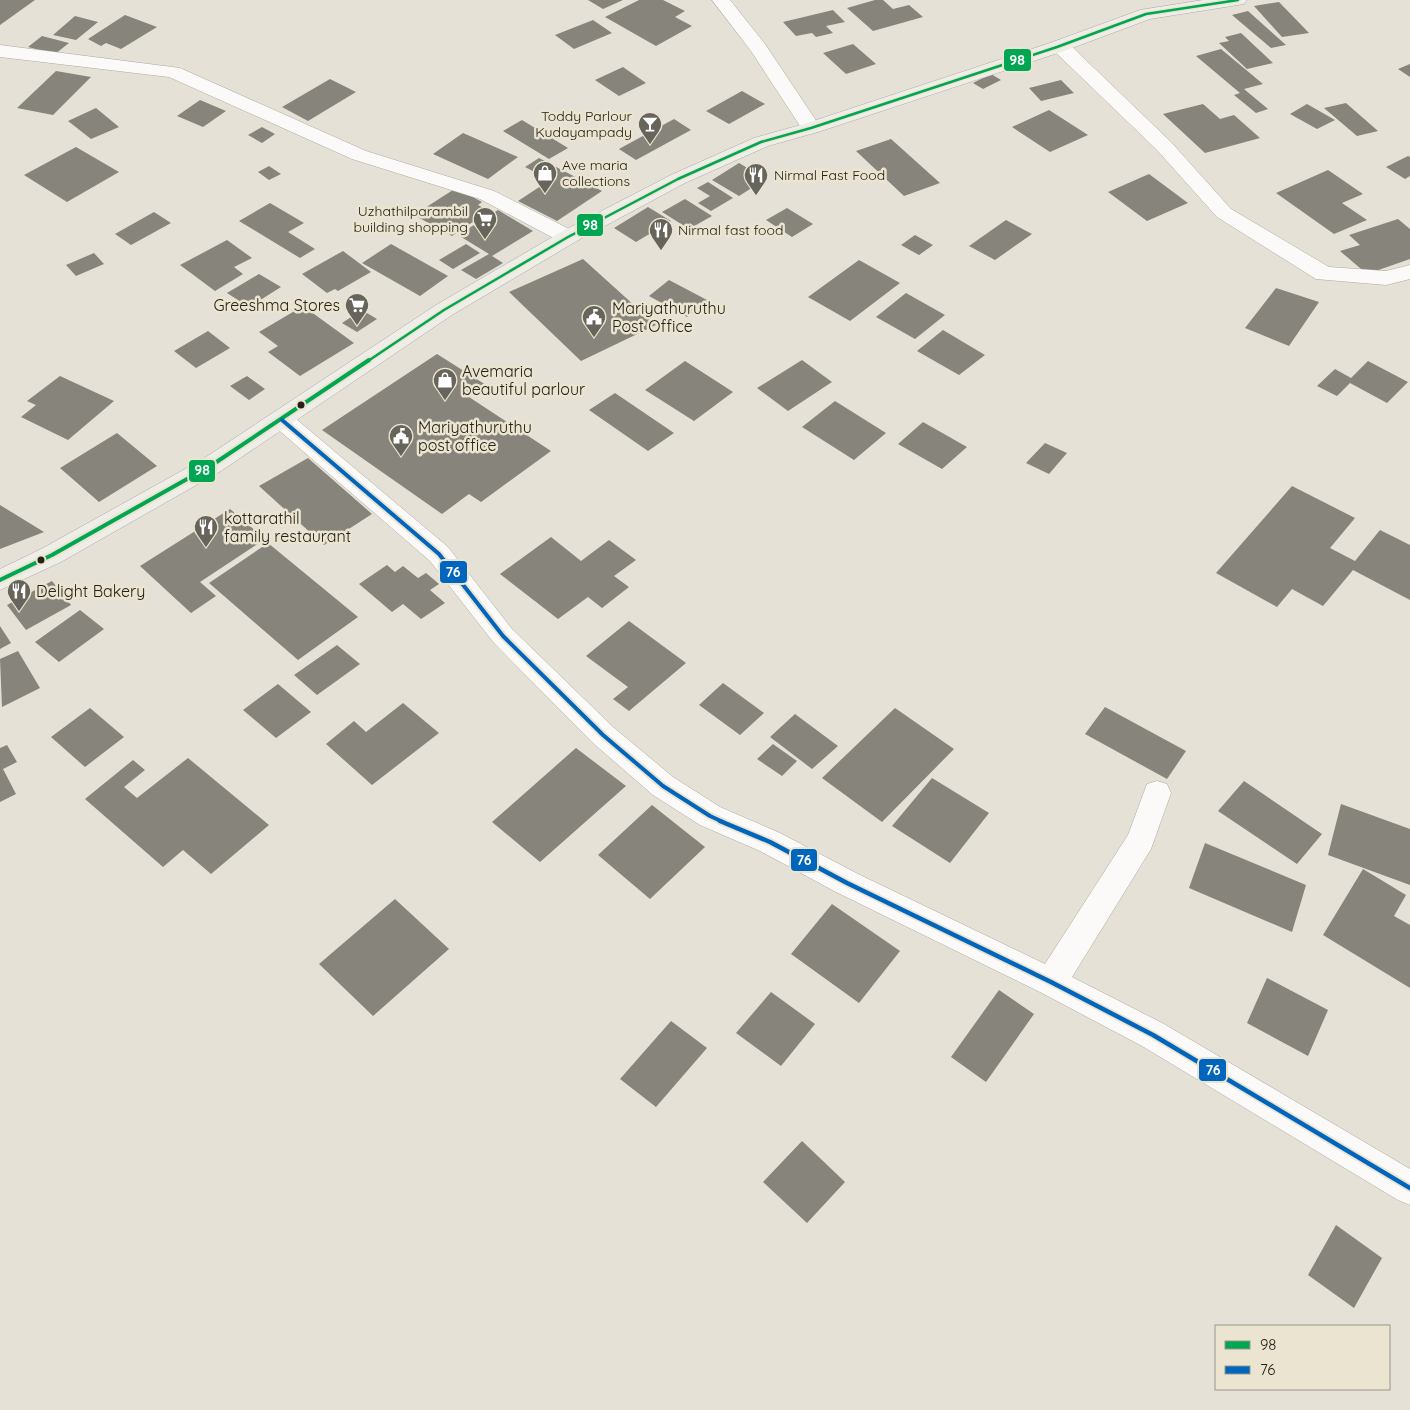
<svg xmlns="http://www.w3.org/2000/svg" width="1410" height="1410" font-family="Quicksand,sans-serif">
<rect width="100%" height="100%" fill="#e5e1d6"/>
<path fill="#86847b" d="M0 0H35L0 25Z
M588 0H623L603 9Z
M639 0H663L685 11 675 17 692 26 656 46 605 17Z
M875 0H883L893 9 909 5 923 17 873 31 847 8Z
M1279 2 1309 33 1282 37 1254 6Z
M833 10 845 22 826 26 833 33 816 37 812 33 796 36 783 22Z
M1248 11 1286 45 1271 48 1232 15Z
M125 15 157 27 121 49 106 43 101 46 88 39Z
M75 16 98 22 76 40 53 35Z
M593 20 612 33 574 49 555 35Z
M1241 33 1273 63 1247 69 1219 43 1229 41 1225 37Z
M42 36 69 43 55 54 28 47Z
M853 44 876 64 846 74 823 53Z
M1221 49 1263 84 1244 89 1268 109 1256 113 1234 95 1240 93 1196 56Z
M1410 64V77L1398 69Z
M623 67 646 83 619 96 595 80Z
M56 71 91 77 53 115 17 108Z
M991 74 1001 80 983 89 973 83Z
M330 79 356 92 308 121 282 107Z
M1061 80 1074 93 1041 101 1029 88Z
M742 91 765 104 729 124 706 111Z
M200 100 226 111 203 127 177 116Z
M1346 103 1378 131 1357 136 1324 108Z
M1203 104 1220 119 1234 115 1260 138 1205 153 1163 114Z
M1307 104 1335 120 1317 129 1290 114Z
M96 108 119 127 91 139 68 121Z
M1049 110 1088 135 1050 152 1012 127Z
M674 119 691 130 636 160 619 149Z
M522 120 568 148 549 159 503 131Z
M262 127 275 134 262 143 248 135Z
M463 133 518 157 488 179 433 154Z
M891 139 940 183 904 196 856 151Z
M76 147 119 172 67 202 24 175Z
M1408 156 1410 157V176L1405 179 1386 167Z
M539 158 602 191 557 221 518 201 550 180 525 167Z
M739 163 766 179 739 196 712 180Z
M269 166 281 174 269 180 258 172Z
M1328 170 1363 194 1342 203 1367 220 1334 234 1276 193Z
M1149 174 1188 203 1147 221 1108 192Z
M708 182 733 198 711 211 698 203 710 196 697 188Z
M456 188 482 202 478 205 489 211 452 236 414 215Z
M685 199 712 216 689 229 662 212Z
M270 203 304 223 288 232 315 249 300 258 239 221Z
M648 207 671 221 636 242 614 228Z
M787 208 813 224 792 237 766 220Z
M498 210 533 231 492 256 503 263 476 279 461 270 489 254 458 235Z
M154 212 171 223 131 245 115 234Z
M1398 219 1410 229V259L1367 274 1340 251 1360 245 1349 235Z
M1006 220 1032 234 995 260 969 246Z
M915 235 933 245 919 255 901 245Z
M227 240 252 258 234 267 243 274 215 291 180 265Z
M391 244 448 276 420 296 362 263Z
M466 244 480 253 453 269 439 260Z
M343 251 371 272 338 291 335 289 327 293 302 274Z
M94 253 104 264 76 276 66 265Z
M583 259 656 325 581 361 509 292Z
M859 260 900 283 850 321 808 297Z
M259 274 281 287 249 307 227 293Z
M669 280 707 300 687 317 649 296Z
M1276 288 1319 302 1289 346 1245 328Z
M906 293 945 315 915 339 876 317Z
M303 306 354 343 300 376 268 352 278 346 259 332Z
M362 310 377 319 357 332 342 323Z
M943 330 985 355 959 375 917 351Z
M208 331 230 348 196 368 174 351Z
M437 354 486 385 469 397 551 451 481 502 469 494 442 514 322 430Z
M802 360 832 382 788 411 757 388Z
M685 361 733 392 694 421 645 390Z
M1368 361 1408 382 1387 403 1350 383 1337 396 1317 386 1335 369 1351 378Z
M60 376 114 401 68 440 21 417 36 405 27 401Z
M247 376 265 389 249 400 230 386Z
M615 393 674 433 648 451 589 410Z
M835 401 886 433 854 460 802 427Z
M923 422 967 447 942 469 898 444Z
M117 433 157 466 99 502 60 468Z
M1045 443 1067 453 1049 474 1026 463Z
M308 458 372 514 324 545 259 486Z
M1292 486 1355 518 1330 548 1355 561 1380 530 1410 545V600L1353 570 1323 606 1292 589 1277 607 1216 573Z
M0 505 44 532 0 549Z
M230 509 265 539 200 582 216 596 191 613 140 566Z
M551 537 581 561 609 540 636 560 614 576 629 587 602 608 588 597 558 619 500 574Z
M268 543 358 617 298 660 209 583Z
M387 565 395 572 403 566 418 578 426 573 439 584 430 590 445 603 421 619 403 604 392 612 359 584Z
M52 581 71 605 26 630 7 605Z
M80 610 104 629 59 662 35 642Z
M629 621 686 663 629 711 613 699 628 687 586 656Z
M0 626 11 643 0 649Z
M337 645 360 664 317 695 294 675Z
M18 651 40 688 2 707 0 659Z
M723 683 764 713 740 735 699 705Z
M278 684 311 712 276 738 243 710Z
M403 703 439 733 372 785 326 744 354 721 366 732Z
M1105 707 1186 751 1167 779 1085 734Z
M90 708 124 737 85 767 51 737Z
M895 708 954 749 882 822 822 778Z
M795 714 838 746 812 769 770 737Z
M773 744 797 761 782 776 757 759Z
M7 745 17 762 3 769 16 794 0 802V748Z
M576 748 626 786 540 862 492 822Z
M188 758 269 825 211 874 183 850 163 867 85 799 133 760 145 770 124 787 137 798Z
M932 778 989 813 950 863 892 826Z
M1244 781 1322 834 1297 864 1218 811Z
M1341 804 1410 829V885L1328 855Z
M652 805 705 847 650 899 598 855Z
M1205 843 1306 885 1292 932 1189 888Z
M1363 869 1406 895 1394 916 1410 925V988L1323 935Z
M395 899 449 949 373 1016 319 964Z
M832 904 900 951 859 1003 791 954Z
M1267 978 1328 1010 1308 1056 1247 1023Z
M999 990 1034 1014 986 1082 951 1057Z
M771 992 815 1024 781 1066 736 1033Z
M671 1021 707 1048 656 1107 620 1079Z
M802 1141 845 1182 807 1223 763 1182Z
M1336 1225 1382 1258 1354 1308 1308 1275Z"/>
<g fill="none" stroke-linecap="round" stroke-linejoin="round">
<g stroke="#adaaa2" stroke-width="1">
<path id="minor" d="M712 0H730L765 44 821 128 818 132H804L751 51Z
M1060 40 1067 42 1171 142 1231 209 1329 267 1386 271 1410 265V279L1386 285 1316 279 1217 217 1157 150 1053 50 1051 46 1053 42Z
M0 45 180 68 366 151 494 191 575 232 579 237 575 242 568 244 561 242 480 199 352 159 169 77 0 57Z
M282 412 290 414 448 547 512 629 613 727 673 777 720 807 780 833 858 874 1045 964 1128 835 1147 784 1157 781 1167 784 1171 793 1151 849 1072 977 1164 1024 1410 1169V1205L1398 1200 1142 1046 1040 992 836 892 760 851 700 825 653 795 593 743 494 643 430 561 274 426 270 420 274 414Z"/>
</g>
<g stroke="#adaaa2" stroke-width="1">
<path id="secondary" d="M1203 0H1247L1244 4 1238 5 1150 19 1064 51 818 132 768 146 685 183 575 242 452 315 221 471 61 562 0 590V569L43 548 203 459 436 305 561 232 671 175 754 138 804 124 1050 43 1140 10Z"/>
</g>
<use href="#minor" fill="#fbfaf9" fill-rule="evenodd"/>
<use href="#secondary" fill="#efede8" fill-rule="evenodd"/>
<g stroke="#ebe4d0" stroke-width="5">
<path id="bus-1-far1" d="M368 361 444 310 568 237 678 179 761 142 811 128 1057 47 1146 14 1238 0"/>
</g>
<g stroke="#ebe4d0" stroke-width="8">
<path id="bus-1" d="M0 580 52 555 212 465 369 360"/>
</g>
<g stroke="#ebe4d0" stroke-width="8">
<path id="bus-2-far1" d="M282 420 439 554 503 636 603 735 663 786 710 816 723 822"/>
</g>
<g stroke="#ebe4d0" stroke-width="8">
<path id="bus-2" d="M720 821 770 842 847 883 1051 982 1153 1035 1410 1188"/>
</g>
<use href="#bus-1-far1" stroke="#00a651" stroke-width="2.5"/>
<use href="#bus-1" stroke="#00a651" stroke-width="4"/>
<use href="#bus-2-far1" stroke="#0065bd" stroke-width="4"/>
<use href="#bus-2" stroke="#0065bd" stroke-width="4.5"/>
</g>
<defs>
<g id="bar-pin" transform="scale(1.25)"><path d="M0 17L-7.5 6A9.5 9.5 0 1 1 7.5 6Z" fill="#67645b" stroke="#ebe4d0"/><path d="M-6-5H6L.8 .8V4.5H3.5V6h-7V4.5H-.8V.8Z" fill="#fff"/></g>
<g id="shop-pin" transform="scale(1.25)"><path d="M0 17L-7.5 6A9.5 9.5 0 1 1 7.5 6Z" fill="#67645b" stroke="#ebe4d0"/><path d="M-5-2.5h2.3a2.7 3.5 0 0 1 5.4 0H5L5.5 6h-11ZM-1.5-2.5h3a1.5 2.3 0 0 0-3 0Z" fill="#fff"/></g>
<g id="restaurant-pin" transform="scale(1.25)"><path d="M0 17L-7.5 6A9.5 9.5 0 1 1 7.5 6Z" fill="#67645b" stroke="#ebe4d0"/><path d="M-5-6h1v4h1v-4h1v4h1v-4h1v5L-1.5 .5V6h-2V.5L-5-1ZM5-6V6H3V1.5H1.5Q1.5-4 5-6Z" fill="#fff"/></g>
<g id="supermarket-pin" transform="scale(1.25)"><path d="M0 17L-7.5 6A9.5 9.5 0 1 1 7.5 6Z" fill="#67645b" stroke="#ebe4d0"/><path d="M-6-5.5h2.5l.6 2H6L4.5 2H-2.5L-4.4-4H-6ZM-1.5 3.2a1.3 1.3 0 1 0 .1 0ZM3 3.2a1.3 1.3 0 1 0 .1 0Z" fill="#fff"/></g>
<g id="civic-pin" transform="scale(1.25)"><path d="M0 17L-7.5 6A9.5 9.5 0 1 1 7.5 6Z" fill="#67645b" stroke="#ebe4d0"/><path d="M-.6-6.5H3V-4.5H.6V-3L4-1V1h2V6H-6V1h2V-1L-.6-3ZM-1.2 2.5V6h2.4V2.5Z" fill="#fff"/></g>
</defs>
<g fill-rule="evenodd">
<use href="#bar-pin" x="650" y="124"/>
<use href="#shop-pin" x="545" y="173"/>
<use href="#restaurant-pin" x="756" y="175"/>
<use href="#supermarket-pin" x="485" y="219"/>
<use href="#restaurant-pin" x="661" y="230"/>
<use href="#supermarket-pin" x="357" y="305"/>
<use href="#civic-pin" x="594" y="317"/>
<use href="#shop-pin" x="445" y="380"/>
<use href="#civic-pin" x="401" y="436"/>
<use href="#restaurant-pin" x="206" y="527"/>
<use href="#restaurant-pin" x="19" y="591"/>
</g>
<g fill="#232119" stroke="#ebe4d0" stroke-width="2">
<circle cx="301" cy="405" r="4.5"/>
<circle cx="41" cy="560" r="4.5"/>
</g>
<g text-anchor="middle" stroke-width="5" stroke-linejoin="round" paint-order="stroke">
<g font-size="14" fill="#232119" stroke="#ebe4d0" text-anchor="start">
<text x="632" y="121" text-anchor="end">Toddy Parlour<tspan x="632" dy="16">Kudayampady</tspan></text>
<text x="562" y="170">Ave maria<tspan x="562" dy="16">collections</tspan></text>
<text x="774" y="180">Nirmal Fast Food</text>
<text x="468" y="216" text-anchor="end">Uzhathilparambil<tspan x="468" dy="16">building shopping</tspan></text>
<text x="678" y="235">Nirmal fast food</text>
</g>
<g font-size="16" fill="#232119" stroke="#ebe4d0" text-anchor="start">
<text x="340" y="311" text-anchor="end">Greeshma Stores</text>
<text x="612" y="314">Mariyathuruthu<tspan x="612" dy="18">Post Office</tspan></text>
<text x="462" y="377">Avemaria<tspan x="462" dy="18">beautiful parlour</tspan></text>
<text x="418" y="433">Mariyathuruthu<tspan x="418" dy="18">post office</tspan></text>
<text x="224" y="524">kottarathil<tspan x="224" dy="18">family restaurant</tspan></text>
<text x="36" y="597">Delight Bakery</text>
</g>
</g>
<g stroke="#ebe4d0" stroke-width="2">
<rect x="1003" y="48" width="29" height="24" rx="5" fill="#00a651"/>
<rect x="576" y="213" width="28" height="24" rx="5" fill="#00a651"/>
<rect x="188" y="459" width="28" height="24" rx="5" fill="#00a651"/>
<rect x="439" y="560" width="29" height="24" rx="5" fill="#0065bd"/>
<rect x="790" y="848" width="28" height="24" rx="5" fill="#0065bd"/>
<rect x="1198" y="1058" width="29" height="24" rx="5" fill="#0065bd"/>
</g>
<g font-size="14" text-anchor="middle" font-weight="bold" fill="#fff">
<text x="1017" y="65">98</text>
<text x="590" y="230">98</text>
<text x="202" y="475">98</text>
<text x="453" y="577">76</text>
<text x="804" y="865">76</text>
<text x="1213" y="1075">76</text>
</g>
<rect x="1215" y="1325" width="175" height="65" fill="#ebe4d0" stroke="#9b9687"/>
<rect x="1225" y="1341" width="25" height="8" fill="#00a651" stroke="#9b9687"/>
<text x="1260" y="1350" font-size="15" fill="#232119">98</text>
<rect x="1225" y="1366" width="25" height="8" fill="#0065bd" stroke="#9b9687"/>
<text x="1260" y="1375" font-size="15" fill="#232119">76</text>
</svg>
